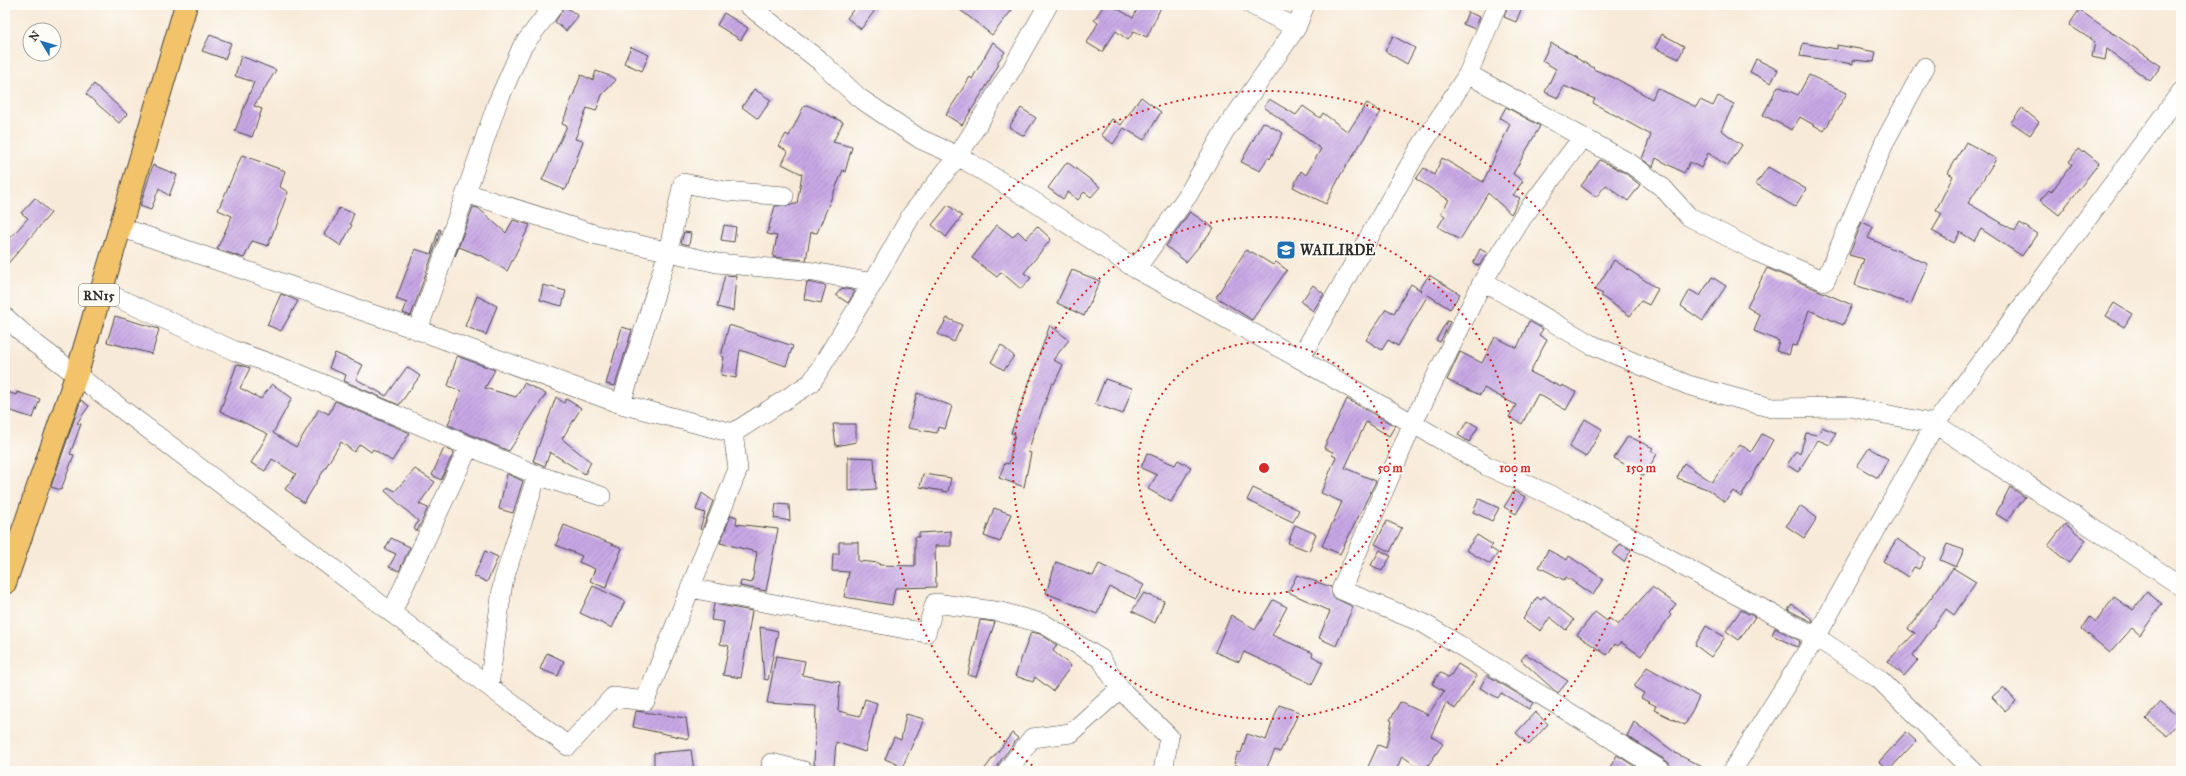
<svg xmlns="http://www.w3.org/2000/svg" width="2186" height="776" font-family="'IM FELL Great Primer',serif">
<defs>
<pattern id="building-hatch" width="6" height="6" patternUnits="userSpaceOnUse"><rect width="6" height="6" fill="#c8a8e5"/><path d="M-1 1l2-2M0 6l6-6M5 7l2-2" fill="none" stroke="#a389ba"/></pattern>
</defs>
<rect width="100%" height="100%" fill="#fdfcf7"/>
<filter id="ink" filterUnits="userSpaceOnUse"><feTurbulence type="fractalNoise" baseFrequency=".025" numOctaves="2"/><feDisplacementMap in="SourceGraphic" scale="8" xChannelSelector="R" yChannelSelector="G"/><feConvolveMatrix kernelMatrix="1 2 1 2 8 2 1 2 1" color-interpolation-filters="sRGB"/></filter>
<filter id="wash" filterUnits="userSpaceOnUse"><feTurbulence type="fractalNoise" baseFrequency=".012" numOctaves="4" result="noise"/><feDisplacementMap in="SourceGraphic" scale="16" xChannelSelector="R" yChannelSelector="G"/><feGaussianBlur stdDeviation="0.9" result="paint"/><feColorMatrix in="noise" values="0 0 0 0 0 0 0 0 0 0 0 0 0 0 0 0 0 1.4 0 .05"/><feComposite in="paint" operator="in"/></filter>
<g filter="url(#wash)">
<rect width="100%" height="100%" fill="#f8ead8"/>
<g id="blocks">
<path fill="url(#building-hatch)" d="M857 5H879L861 29 847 18Z
M954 5H1016L992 35Z
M1104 5H1111L1133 18 1139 5H1162L1147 37 1134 31 1128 40 1116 31 1102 52 1087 43 1098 23 1094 20Z
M1508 5H1523L1516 22 1504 17Z
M565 6 578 16 566 31 555 22Z
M2079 10 2161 66 2150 81 2107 49 2105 60 2092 57 2095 42 2069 25Z
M1468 12 1480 17 1475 29 1463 24Z
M724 13 748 28 741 40 717 25Z
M1662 34 1684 46 1679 59 1655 48Z
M210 35 231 43 225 59 202 51Z
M1393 36 1415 48 1407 64 1385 51Z
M993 42 1005 52 997 63 999 64 989 82 962 125 946 115 970 77 972 79Z
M1551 43 1577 57 1576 58 1594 68 1593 69 1617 79 1652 99 1657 88 1696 107 1700 100 1713 106 1718 96 1734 104 1721 130 1742 145 1728 166 1708 153 1701 168 1690 162 1684 173 1656 158 1653 167 1642 159 1651 135 1593 103 1595 99 1564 86 1558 98 1545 92 1556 69 1542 61Z
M1803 43 1837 49V45L1876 52 1874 62 1853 60V64L1800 56Z
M631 47 649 55 642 71 624 63Z
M241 56 276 70 254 106 262 109 252 137 235 131 254 82 235 76Z
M1756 59 1778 70 1771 83 1750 72Z
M596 71 610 76 616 80 602 95 596 111 587 108 575 139 583 141 567 187 565 190 542 180 567 126 562 124 581 75 593 80Z
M1809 75 1847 93 1824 131 1800 117 1792 130 1763 115 1778 86 1798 95Z
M94 84 127 114 119 123 86 94Z
M754 89 771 100 758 119 742 107Z
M1141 97 1161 112 1144 140 1124 128 1113 144 1101 135 1112 119 1121 125Z
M1269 99 1296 115 1303 106 1320 118 1323 113 1348 132 1367 103 1381 112 1341 174 1326 204 1293 187 1301 171 1306 175 1321 149 1264 107Z
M807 105 843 122 833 142 852 147 845 172 843 170 817 233 811 232 806 260 773 257 777 236 767 234 775 206 797 204 802 174 782 164 788 152 779 146 786 134 789 136 804 106Z
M1506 107 1540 126 1513 174 1523 181 1513 195 1520 198 1511 214 1488 193 1460 240 1438 227 1445 216 1441 213 1449 200 1416 179 1424 168 1434 175 1442 158 1483 182 1510 124 1500 118Z
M1021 108 1036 118 1024 136 1009 127Z
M2022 108 2039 122 2030 135 2011 122Z
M1263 122 1283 133 1270 159 1268 157 1260 171 1241 162Z
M1966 142 1996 159 1968 203 2015 231 2020 223 2037 234 2022 256 1981 229 1974 241 1960 232 1954 243 1932 231 1942 214 1936 210 1953 176 1948 173Z
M2078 149 2083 153 2084 151 2099 163 2059 215 2040 200 2049 190 2051 192 2072 164 2069 162Z
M242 155 285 171 280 187 288 192 268 246 252 241 244 258 217 249 232 216 218 210Z
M1600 160 1625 173 1640 185 1628 201 1606 185 1596 197 1581 186Z
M1067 162 1100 187 1091 197 1084 192 1078 200 1068 192 1063 199 1048 188Z
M153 165 177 175 169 196 159 188 151 210 140 206Z
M1768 167 1806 189 1795 207 1756 184Z
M35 198 51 213 5 267V244L28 218 21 213Z
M948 205 962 216 946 237 932 225Z
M473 207 478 208 506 233 513 220 530 225 507 271 484 257 459 247 455 256Z
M339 208 354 213 350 224 352 225 341 246 324 234 334 219Z
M1190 212 1214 228 1186 262 1166 246Z
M1862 222 1873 227 1868 238 1928 264 1911 304 1855 285 1864 259 1849 255Z
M724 225 736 227 734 242 721 240Z
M997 225 1013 237 1018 231 1026 239 1037 226 1051 239 1024 273 1031 278 1021 289 1001 272 997 277 972 258Z
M439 229 441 230 411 316 403 313 407 303 396 299 415 249 431 254Z
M684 232 691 233 689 245 681 243Z
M1480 249 1487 253 1479 266 1473 263Z
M1246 250 1251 253 1252 252 1273 265 1276 262 1287 270 1252 320 1216 297Z
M1614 260 1658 289 1649 305 1641 301 1630 316 1601 296 1603 294 1595 290Z
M1767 268 1852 305 1843 325 1809 310 1797 346 1792 345 1789 355 1776 351 1779 341 1754 331 1760 315 1747 307Z
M1072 270 1100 281 1084 316 1057 303Z
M725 275 736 276 733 311 717 307Z
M1429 275 1460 294 1450 309 1428 295 1398 346 1388 340 1382 350 1366 340 1386 309 1394 313 1411 284 1422 291 1420 289Z
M1712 277 1726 286 1703 321 1681 306 1690 290 1700 296Z
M807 282 826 286 821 303 804 299Z
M543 285 566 291 562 306 540 300Z
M1313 285 1324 294 1313 311 1301 302Z
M842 288 855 291 848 303 836 295Z
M281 294 298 301 281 331 267 325Z
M477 296 497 306 486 335 465 326Z
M2114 303 2132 314 2124 327 2106 316Z
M115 316 159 329 152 354 107 342Z
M947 318 962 325 954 342 938 334Z
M1447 321 1450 322 1440 342 1436 340Z
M1529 321 1543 329 1539 335 1547 340 1530 372 1561 387 1562 385 1576 392 1566 410 1538 394 1522 424 1509 417 1516 405 1484 388 1480 395 1447 380 1460 352 1482 363 1495 337 1517 348Z
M729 325 793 346 786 366 740 350 736 378 721 375 724 357 721 356Z
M1050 325 1069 340 1053 360 1063 365 1054 384 1052 383 1035 430 1028 452 1031 453 1024 487 999 478 1005 463 1009 464 1015 434 1011 433Z
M622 327 632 330 615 386 606 384Z
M1001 345 1014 356 1004 370 991 362Z
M335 353 363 365 356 379 386 396 407 367 420 376 399 405 344 381 346 375 329 368Z
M457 356 495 370 485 388 516 397 524 383 546 394 509 451 448 425 461 391 448 386Z
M237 364 250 368 240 388 261 399 272 384 292 398 273 433 296 447 319 409 329 414 335 401 410 433 392 461 373 449 371 452 360 444 354 452 341 442 304 503 285 489 296 474 272 459 265 471 251 463 268 434 220 411Z
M1105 379 1132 388 1123 414 1095 404Z
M5 391 16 395 17 392 40 399 33 418 5 409Z
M917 393 952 406 945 429 938 427 937 433 908 428Z
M556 397 564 403 566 399 581 408 562 439 591 462 585 474 550 452 545 466 533 461Z
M1347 399 1395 426 1389 436 1366 422 1345 468 1376 481 1340 554 1322 546 1342 502 1321 493 1336 457 1332 455 1333 452 1324 448Z
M81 400 89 406 77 423 81 424 70 454 74 455 61 490 51 487Z
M1585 419 1602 429 1586 457 1569 447Z
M1468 421 1478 427 1469 442 1458 435Z
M833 424H856V442L836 446Z
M1822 427 1836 433 1830 445 1818 440 1798 472 1787 465 1796 451 1800 454 1806 433 1818 435Z
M1762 434 1773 440 1741 497 1733 491 1725 502 1707 489 1677 478 1684 463 1712 482 1740 444 1751 452Z
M1628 436 1653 448 1651 451 1657 454 1644 476 1614 458Z
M444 448 454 452 441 480 432 475Z
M1869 448 1888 459 1878 478 1857 466Z
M1147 453 1175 465 1178 460 1191 467 1171 502 1148 489 1157 475 1141 468Z
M848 457 874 458 876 489 848 491Z
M415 469 435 482 419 504 428 508 417 531 414 529 418 521 385 491 388 487 395 491Z
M507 474 523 481 513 513 499 509Z
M923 474 951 478 948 492 920 487Z
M2010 487 2025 497 2007 521 1996 514Z
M1253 488 1299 510 1293 522 1247 500Z
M1514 491 1526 497 1516 514 1504 507Z
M702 493 713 501 702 530 700 529 705 513 696 510Z
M1479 499 1499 508 1492 521 1473 512Z
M776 504 789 505 790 521 774 518Z
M1801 506 1817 518 1804 538 1786 526Z
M994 508 1011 514 1000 542 984 536Z
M731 515 737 517 736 524 778 529 766 591 740 586 741 581 752 583 757 552 720 543Z
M1387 521 1402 528 1390 552 1375 544Z
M2065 524 2086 540 2069 563 2048 546Z
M564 525 622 548 606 588 590 581 595 569 579 562 582 556 556 545Z
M1295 525 1316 534 1309 551 1288 543Z
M951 531V546H935L936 587 895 588 892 605 844 597 849 572 832 571 833 554H839V542H858V561L879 563V565L915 566V537H919V533Z
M1477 535 1493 545 1490 548 1498 553 1490 564 1466 550Z
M391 538 410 547 399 571 389 567 396 554 385 549Z
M1897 539 1925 558 1919 569 1914 567 1908 577 1883 561Z
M1620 544 1631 550 1624 562 1613 554Z
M1947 544 1964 550 1956 567 1940 560Z
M1380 550 1391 556 1382 571 1371 565Z
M1548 550 1567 560 1569 556 1603 579 1593 595 1566 577 1564 580 1539 567Z
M485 551 498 557 487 582 474 576Z
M1056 562 1093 576 1099 564 1144 585 1136 599 1110 587 1097 614 1046 593Z
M1953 568 1976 582 1954 615 1946 609 1944 612 1913 655 1918 660 1904 676 1888 661 1915 633 1908 629Z
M1297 575 1331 587 1333 597 1353 607 1336 646 1319 638 1330 611 1288 592Z
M593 586 625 601 612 628 580 613Z
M1652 587 1676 604 1669 613 1671 615 1641 656 1621 642 1618 646 1615 644 1607 655 1577 635 1595 612 1607 621 1609 618 1618 625Z
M2147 592 2162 604 2140 635 2132 628 2110 653 2082 629 2090 617 2096 622 2114 597 2133 610Z
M1144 593 1164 601 1155 623 1132 611Z
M1544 596 1574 620 1566 630 1550 617 1541 631 1523 619 1537 597 1541 600Z
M1273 600 1287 607 1272 635 1313 653 1312 656 1323 662 1312 684 1244 652 1239 662 1215 652 1231 615 1255 630Z
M714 604 752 611 741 678 723 675 729 646 720 644 724 622 711 620Z
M1792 604 1813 620 1812 622 1788 610Z
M1741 610 1755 617 1739 640 1726 631Z
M980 620 995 622 976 677 968 675Z
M1706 626 1725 637 1711 657 1695 645Z
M760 627 778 631 768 680 764 679Z
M1775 628 1800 641 1797 647 1772 635Z
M1031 632 1040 634 1057 645 1053 651 1071 666 1053 691 1035 677 1033 682 1015 676Z
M547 653 564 661 558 676 540 669Z
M1526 654 1568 681 1558 693 1555 691 1521 660Z
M776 656 805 661 802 675 840 682 838 711 860 716 865 699 877 703 865 752 836 742 834 766 814 765 816 706 767 703Z
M1458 664 1477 676 1455 709 1446 703 1431 736 1443 744 1424 771 1402 756 1396 771H1366L1378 745 1386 748 1392 721 1390 720 1400 702 1428 715 1444 691 1432 684 1440 672 1449 678Z
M1647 667 1699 697 1685 725 1654 710 1656 706 1641 698 1644 693 1634 687Z
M1487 675 1533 703 1529 709 1501 693 1498 698 1480 688Z
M2003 687 2016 701 2005 711 1992 697Z
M2161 702 2181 718 2167 736 2146 719Z
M1279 705 1299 712 1280 752 1275 750 1265 771H1250L1234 764 1238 752 1241 753 1247 734 1266 740Z
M636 711 686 718 689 739 633 727Z
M1535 712 1548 724 1529 745 1516 733Z
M906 714 924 719 901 770 896 769 897 764 885 759 894 737 901 740Z
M1634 722 1677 754 1710 771H1673L1668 762 1627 736Z
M1906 732 1916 741 1889 770 1879 762Z
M1012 733 1018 738 998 764 996 771H983Z
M691 750 694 771H654V753Z
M1617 755 1642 771H1608Z"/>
</g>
</g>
<g filter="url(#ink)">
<use href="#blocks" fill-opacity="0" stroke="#4a4845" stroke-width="1"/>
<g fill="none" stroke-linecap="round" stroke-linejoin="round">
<g stroke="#4a4845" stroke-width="20">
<path id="street" d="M748 5 820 61 858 97 920 139 958 156 1030 199 1136 269 1300 359 1487 466 1572 505 1710 581 1816 637 1879 679 1973 771
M1252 5 1296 28
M1468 74 1631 164 1663 188 1688 216 1757 252 1825 281 1885 141 1925 67
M1582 138 1522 218 1483 281 1412 425 1341 590 1423 623 1585 722 1662 771
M466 193 597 235 717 263 814 272 873 283
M120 227 418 330 621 404 733 433 811 383 873 283 912 214 958 156 1013 67 1048 5
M1136 269 1188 195 1224 132 1296 28 1305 5
M1483 281 1590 344 1688 385 1772 408 1850 407 1935 424 2181 586
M100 290 235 351 297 373 537 475 601 496
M5 317 33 342 568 746 613 697 645 701 738 469 733 433
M418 330 497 104 522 47 554 5
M1300 359 1416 154 1468 74 1497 5
M621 404 668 252 683 183 725 191 784 196
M690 588 926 633 935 603 1001 612 1044 624 1101 659 1120 689
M392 612 469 446
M489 686 503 582 537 475
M771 763 804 771
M1007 771 1032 738 1071 733 1120 689 1169 737 1163 771
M1732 771 1816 637 1935 424 2181 92"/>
</g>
<g stroke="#4a4845" stroke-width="24">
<path id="primary" d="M5 583 77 373 186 5"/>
</g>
<use href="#street" stroke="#fff" stroke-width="19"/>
<use href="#primary" stroke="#f2c36a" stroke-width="22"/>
</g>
</g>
<g fill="none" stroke="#d62828" stroke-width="2" stroke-dasharray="2 4">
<circle cx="1264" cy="468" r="126"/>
<circle cx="1264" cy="468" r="251"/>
<path d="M1037 769A377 377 0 1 1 1491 769"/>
</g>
<defs>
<g id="school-square" transform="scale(1)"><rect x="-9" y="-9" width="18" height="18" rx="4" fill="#1f6fb2" stroke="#fdfcf7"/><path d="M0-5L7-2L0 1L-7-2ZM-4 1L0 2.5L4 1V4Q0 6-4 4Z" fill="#fff"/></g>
</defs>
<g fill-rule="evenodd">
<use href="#school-square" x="1286" y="250"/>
</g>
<g text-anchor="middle" stroke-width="4" stroke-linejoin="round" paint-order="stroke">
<rect fill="#fdfcf7" stroke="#6a6a68" stroke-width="1" x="79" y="284" width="40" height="22" rx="3"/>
<g font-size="13" font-weight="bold" fill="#2b2b2b">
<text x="99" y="300">RN15</text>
</g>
<g font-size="14" font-weight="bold" fill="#2b2b2b" stroke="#fdfcf7" text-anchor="start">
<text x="1300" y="255">WAILIRDE</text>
</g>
</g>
<circle cx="1264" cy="468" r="6" fill="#d62828" stroke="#fdfcf7" stroke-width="2"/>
<g font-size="12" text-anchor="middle" font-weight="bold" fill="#d62828" stroke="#fdfcf7" stroke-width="4" stroke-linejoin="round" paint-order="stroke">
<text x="1390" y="472">50 m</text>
<text x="1515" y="472">100 m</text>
<text x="1641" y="472">150 m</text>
</g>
<rect width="2186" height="776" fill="none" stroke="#fdfcf7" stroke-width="20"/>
<g transform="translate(42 42) rotate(308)"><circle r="19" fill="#fdfcf7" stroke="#a9a8a5"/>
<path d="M0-3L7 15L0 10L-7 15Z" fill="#1f6fb2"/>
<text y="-6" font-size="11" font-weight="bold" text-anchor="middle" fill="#2b2b2b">N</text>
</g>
</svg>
